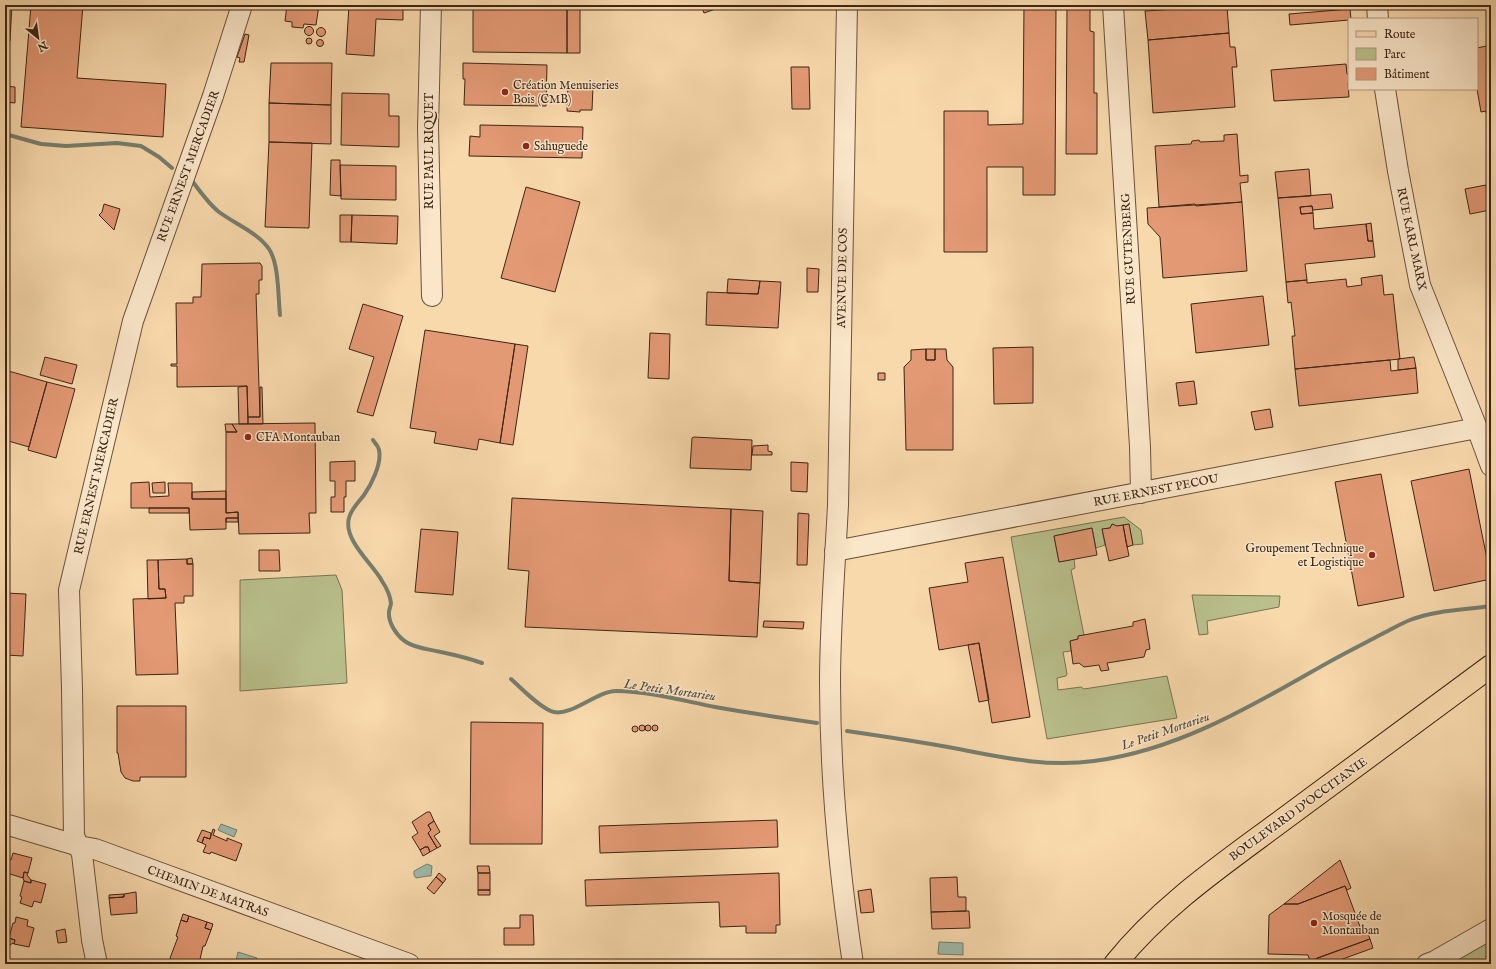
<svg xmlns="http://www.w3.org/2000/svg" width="1496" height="969" font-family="'IM FELL English',serif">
<rect width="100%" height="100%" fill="#f8d9ac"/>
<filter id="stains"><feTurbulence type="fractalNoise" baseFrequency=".005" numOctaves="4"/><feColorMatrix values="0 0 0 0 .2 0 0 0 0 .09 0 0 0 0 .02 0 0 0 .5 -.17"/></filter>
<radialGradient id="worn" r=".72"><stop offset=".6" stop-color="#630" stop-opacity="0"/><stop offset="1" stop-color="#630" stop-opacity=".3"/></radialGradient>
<path fill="#b9c08c" stroke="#7a7251" d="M1124 517 1141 530 1143 544 1133 545 1129 524 1117 526 1112 524 1110 528 1102 529 1105 545 1096 548 1092 528 1054 536 1059 562 1074 559 1075 568 1071 570 1084 635 1078 639 1070 641 1071 651 1063 652 1067 674 1066 676 1057 678 1058 690 1081 687 1084 689 1167 676 1177 718 1047 739 1011 537Z
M336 575 342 590 347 683 240 691V580Z
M1192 595 1280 596 1279 607 1207 621 1208 634 1199 635Z
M1491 939V964H1444Z"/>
<path fill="#9dbaaa" stroke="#767e6f" d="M221 824 237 830 234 837 218 830Z
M427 864 432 866 431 876H428L416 878 414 875V871Z
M939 942 963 943V955L938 954Z
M238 952 257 958 255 964H246L236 961Z"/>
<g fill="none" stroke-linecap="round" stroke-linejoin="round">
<path stroke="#767e6f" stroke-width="4" d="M5 134 41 144 66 146 117 143 141 146 159 157 172 168
M193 182C201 193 209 204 219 212 235 224 257 232 269 249 279 264 278 296 280 315
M373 440C375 443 379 447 379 450 382 464 371 485 364 495 358 503 351 509 349 518 343 540 372 563 382 581 386 587 390 595 391 603 391 606 389 609 389 612 388 623 397 636 406 642 417 649 429 649 441 652 455 655 468 658 482 663
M511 679C521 688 542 710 554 712 572 716 597 691 616 691 648 691 684 701 715 707 749 713 783 718 817 723
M847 731C881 736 915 741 948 747 996 756 1044 768 1094 761 1173 751 1245 710 1313 671 1335 658 1357 647 1380 635 1390 630 1400 624 1410 620 1436 610 1464 610 1491 606"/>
</g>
<path fill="#e39974" stroke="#3c2516" d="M5 5H12L10 41 5 40Z
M31 5H83L77 78 166 84 163 137 21 127Z
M287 5H319L316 25 304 24 303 28 292 27V22L285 21Z
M349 5H403V20L376 19 374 56 346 54Z
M473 5H567V53L473 52Z
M567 5H580V53H567Z
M701 5H727L704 13Z
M1024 5H1056L1055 195H1023V167H987V252H944V111H988V125L1023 124Z
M1067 5H1090V31L1094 32V93H1097V154H1066Z
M1227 6 1229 33 1148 40 1145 11Z
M1350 9 1351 19 1349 20 1290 25 1289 14Z
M304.5 31a4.5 4.5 0 1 1 9 0a4.5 4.5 0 1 1-9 0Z
M316.5 32a4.5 4.5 0 1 1 9 0a4.5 4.5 0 1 1-9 0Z
M1229 33 1230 47H1235L1237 67H1232L1235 107 1153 113 1148 40Z
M245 34 249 35 244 62H239L240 58 237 57Z
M306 41a3 3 0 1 1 6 0a3 3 0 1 1-6 0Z
M316.5 43a3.5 3.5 0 1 1 7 0a3.5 3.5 0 1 1-7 0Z
M1491 45V125H1488L1486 111 1481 112 1477 89V48Z
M271 63H332L331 105 269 103Z
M463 63 547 65 546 106 464 105 465 79H463Z
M1346 64 1347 74H1349V83H1348L1349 97 1274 101 1271 70Z
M791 67H809L810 109H792Z
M568 85 593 86 592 110H580V112L567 111Z
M5 86 15 87V103L5 102Z
M342 93 389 94V116H399V147L341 145Z
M269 103 331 105V144L269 142Z
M480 125 583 127 582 158 469 156 470 136 480 137Z
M1237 134 1240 176 1248 175V182L1240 183 1242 202 1196 206 1195 204 1159 207 1155 146 1191 144 1192 141 1199 140 1200 142 1224 141V135Z
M269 142 312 143 309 228 265 227Z
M331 160H340L341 196 330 195Z
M340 165 396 166V200L341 199Z
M1309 169 1311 196 1278 198 1275 172Z
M1486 185 1490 210 1470 214 1465 189Z
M526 187 580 202 555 292 501 278Z
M1331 194 1333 208 1313 210 1312 206 1300 207 1301 214 1313 213 1314 229 1366 224 1368 241H1373L1375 257 1305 264 1307 280 1286 282 1278 198Z
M1242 202 1247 271 1163 278 1160 237 1148 224 1147 208Z
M104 204 120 209 114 230 99 215 102 212Z
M1312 206 1313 213 1301 214 1300 207Z
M340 215H352L351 242H340Z
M352 215 398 216 397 244 351 242Z
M1371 223 1373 241H1368L1366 224Z
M260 263 262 266V280H259V294H256L260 417H248L247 386 177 387V366H171V364H177L176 303H193V297H201L202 264Z
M807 268 819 269 818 292H807Z
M1382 275 1384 295 1393 294 1400 359 1295 369 1292 336H1295L1291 302 1288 303 1286 282 1307 280V283L1346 279 1347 287 1362 285 1361 278Z
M728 279 760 281 758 294 727 293Z
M760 281 781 282 778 328 706 325 707 292 758 294Z
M1263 296 1269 345 1196 353 1191 304Z
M363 304 403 316 373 416 357 412 374 357 349 349Z
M425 330 515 344 500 443 479 439 477 450 434 443 436 432 410 428Z
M650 333 670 334 669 379 648 378Z
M515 344 528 346 513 445 500 443Z
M1033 347V403L994 404 993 348Z
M926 349V360H935V349H946L947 360 953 367V450H906L904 367 911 360V350Z
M926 349H935V360H926Z
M45 357 77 365 72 384 40 375Z
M1414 357 1416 368 1398 370V359Z
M1390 360 1391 371 1416 368 1418 393 1299 406 1295 369Z
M5 370 47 382 29 447 5 440Z
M878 373H885V380H878Z
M1194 381 1197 404 1179 406 1176 383Z
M47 382 75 389 56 458 28 450Z
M247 386 248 424H239L238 387Z
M260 387H262L263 424H248V417H260Z
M1270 409 1273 427 1255 430 1251 412Z
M315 423 316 513H309L310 533 239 534 238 512 226 513V432H237L232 424Z
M225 424H232L237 432H226Z
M694 437 752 440 751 470 690 468 692 438Z
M768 445V451L772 452V455H752L753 446Z
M355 461V481H346V497H344V512H331V497H335V481H330V462Z
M791 462 808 463 807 492 791 491Z
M1469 469 1491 579 1434 591 1411 481Z
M1381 474 1404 597 1358 606 1335 482Z
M149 482 150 497 169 496 168 483H192V499H226V513L238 512V518H226V529L190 530 189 508H131V483Z
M165 482V493H153L152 483Z
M226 491V499H192V492Z
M512 498 731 509 729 581 760 583 757 637 525 627 529 571 508 569Z
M149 508H189V513H149Z
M731 509 763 511 760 583 729 581Z
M798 513 809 514 807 565H797Z
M226 518H238V522H226Z
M1112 524 1117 526 1123 525 1129 556 1109 561 1102 529 1110 528Z
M1129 524 1133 545 1127 547 1123 525Z
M1092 528 1097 555 1059 562 1054 536Z
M421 529 458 532 453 595 415 592Z
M259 550H279L280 571H259Z
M1003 557 1030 717 992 723 979 643 939 650 929 588 968 582 965 563Z
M192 558 193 564H187V559Z
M187 559V564H193V596H184V603H175L178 674 136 675 133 599 166 598 165 589H159L158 560Z
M147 560H158L159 589H165L166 598 148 599Z
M5 593 26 594 23 656 5 655Z
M1145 619 1150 649 1146 650 1144 657 1107 663 1109 670 1101 671 1099 665 1084 667 1079 663 1073 664 1070 641 1078 639V636L1133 626V622Z
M764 621 804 622 803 629 763 627Z
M979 643 989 700 979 702 968 645Z
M117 706H186V777H140V781H133L125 778 121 772 118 753H117Z
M471 722 543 723 542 844H470Z
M645 728a3 3 0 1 1 6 0a3 3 0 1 1-6 0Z
M639 728a3 3 0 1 1 6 0a3 3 0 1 1-6 0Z
M652 728a3 3 0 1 1 6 0a3 3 0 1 1-6 0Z
M632 729a3 3 0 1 1 6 0a3 3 0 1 1-6 0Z
M427 812H430L434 821 428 825 431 830 428 833 437 848 430 852 428 847H425L420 850 412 837 418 833 412 822Z
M777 820 778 847 600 853 599 826Z
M434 821 440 832 434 836 441 846 437 848 428 833 431 830 428 825Z
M213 829 215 830 213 835 227 841V838L242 844 236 861 211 852 210 854 203 852 206 845 202 843 204 837 210 839Z
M202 830 211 833 210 839 204 837 202 843 197 841Z
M425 847H428L430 852 423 856 420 850Z
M13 853 32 858 28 873 24 872 23 878 7 873 8 871 5 870V858L11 860Z
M1340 860 1351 888 1347 890 1345 886 1298 904H1284Z
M477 866H489L490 873H478Z
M24 872 28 873 27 875 31 880V883L24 881 23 878Z
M439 873 446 879 443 883 436 877Z
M478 873H490V890H478Z
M779 873 780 925H776V933H746V926L720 927 719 902 586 906 585 880Z
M436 877 443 883 434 894 427 888Z
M957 877 958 897H966V911L931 912 930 878Z
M31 880 46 884 41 903 34 901 32 907 20 903 22 897 20 896 24 881 31 883Z
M1345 886 1362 932 1367 931 1370 939 1310 961 1308 955 1268 954 1269 915 1284 904H1298Z
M871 889 874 912 861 913 858 891Z
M478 890H490V895H478Z
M136 892 137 913 111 915 109 898 124 897V894Z
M124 894V897L109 898V895Z
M969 911 970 928 932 929 931 912Z
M183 914 189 916 187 922 181 920Z
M520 915H533L534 945H504V928H520Z
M189 916 207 922 205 928 211 930 205 946H203L199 964H169L171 959 170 958 178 937 176 936 181 920 187 922Z
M16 917 28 920 27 926 34 928 29 947 14 944 15 940 9 938 13 923H15Z
M207 922 213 924 211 930 205 928Z
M65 929 67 942 58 943 56 931Z
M9 938 15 940 14 944 13 943 7 947H5V940Z
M1370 939 1373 948 1329 964H1320L1317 958Z
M963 960V964H926V961Z"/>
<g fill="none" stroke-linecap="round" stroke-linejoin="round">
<g stroke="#6b523c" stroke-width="22">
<path id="minor" d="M431 5 428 128 432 296
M847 5 838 505C835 564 830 624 830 683 830 777 839 871 853 964
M1113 5 1140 447 1141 493
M1377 5 1378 19
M1385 89 1398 171 1420 285 1477 428 1491 466
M835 551 1477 428
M5 824 79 846 95 849 409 964
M97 964 92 940 82 854 74 836 72 689 69 590 133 321 213 96 242 5
M1427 964 1435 961 1491 929"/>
</g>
<g stroke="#3c2516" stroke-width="24">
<path id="major" d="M1115 964C1161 906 1225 863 1284 819 1353 768 1422 717 1491 666"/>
</g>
<use href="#minor" stroke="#fae6c9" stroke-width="20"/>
<use href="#major" stroke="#f8d9ac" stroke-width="22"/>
</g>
<g fill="#8f2418" stroke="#fae6c9" stroke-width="1.5">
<circle cx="505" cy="92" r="4"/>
<circle cx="526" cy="146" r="4"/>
<circle cx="248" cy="437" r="4"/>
<circle cx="1372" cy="555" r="4"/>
<circle cx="1314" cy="923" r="4"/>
</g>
<g text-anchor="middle" stroke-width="3" stroke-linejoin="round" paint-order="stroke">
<g font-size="12" fill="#3c2516" stroke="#fae6c9" text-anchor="start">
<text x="513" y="89">Création Menuiseries<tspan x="513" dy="14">Bois (CMB)</tspan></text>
<text x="534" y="150">Sahuguede</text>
<text x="256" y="441">CFA Montauban</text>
<text x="1364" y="552" text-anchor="end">Groupement Technique<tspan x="1364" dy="14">et Logistique</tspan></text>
<text x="1322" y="920">Mosquée de<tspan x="1322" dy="14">Montauban</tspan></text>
</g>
<g font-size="12" fill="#3c2516" stroke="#fae6c9">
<text transform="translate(429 151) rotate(-90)" y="4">RUE PAUL RIQUET</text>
<text transform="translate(188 166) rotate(-70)" y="4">RUE ERNEST MERCADIER</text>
<text transform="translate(1412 239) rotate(78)" y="4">RUE KARL MARX</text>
<text transform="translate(1128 249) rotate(-93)" y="4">RUE GUTENBERG</text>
<text transform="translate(842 278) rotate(-89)" y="4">AVENUE DE COS</text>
<text transform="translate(96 476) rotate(-77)" y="4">RUE ERNEST MERCADIER</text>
<text transform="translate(1156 490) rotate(-11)" y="4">RUE ERNEST PECOU</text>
<text transform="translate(1298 809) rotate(-36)" y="4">BOULEVARD D'OCCITANIE</text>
<text transform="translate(208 891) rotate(20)" y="4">CHEMIN DE MATRAS</text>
</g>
<g font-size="13" font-style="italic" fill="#544a3b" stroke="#fae6c9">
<text transform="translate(670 689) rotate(8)" y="5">Le Petit Mortarieu</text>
<text transform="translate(1165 730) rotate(-19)" y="5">Le Petit Mortarieu</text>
</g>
</g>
<rect width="1496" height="969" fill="none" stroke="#f8d9ac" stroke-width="20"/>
<rect x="6" y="6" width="1484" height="957" fill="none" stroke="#3c2516" stroke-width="2"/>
<rect x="10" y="10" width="1476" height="949" fill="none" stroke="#3c2516"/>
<rect x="1348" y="18" width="130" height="72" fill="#fae6c9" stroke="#ae9981"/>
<rect x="1356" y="31" width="20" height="6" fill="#f8d9ac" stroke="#ae9981"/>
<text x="1384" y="38" font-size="12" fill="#3c2516">Route</text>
<rect x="1356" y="48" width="20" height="12" fill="#b9c08c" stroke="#ae9981"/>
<text x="1384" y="58" font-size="12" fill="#3c2516">Parc</text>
<rect x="1356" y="68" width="20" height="12" fill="#e39974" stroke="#ae9981"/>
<text x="1384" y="78" font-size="12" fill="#3c2516">Bâtiment</text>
<g transform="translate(38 38) rotate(151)" stroke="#fae6c9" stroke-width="3" paint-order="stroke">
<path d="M0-3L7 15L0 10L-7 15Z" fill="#3c2516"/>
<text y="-6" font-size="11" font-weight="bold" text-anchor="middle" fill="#3c2516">N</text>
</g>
<rect width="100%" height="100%" filter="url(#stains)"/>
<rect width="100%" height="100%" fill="url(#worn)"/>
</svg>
